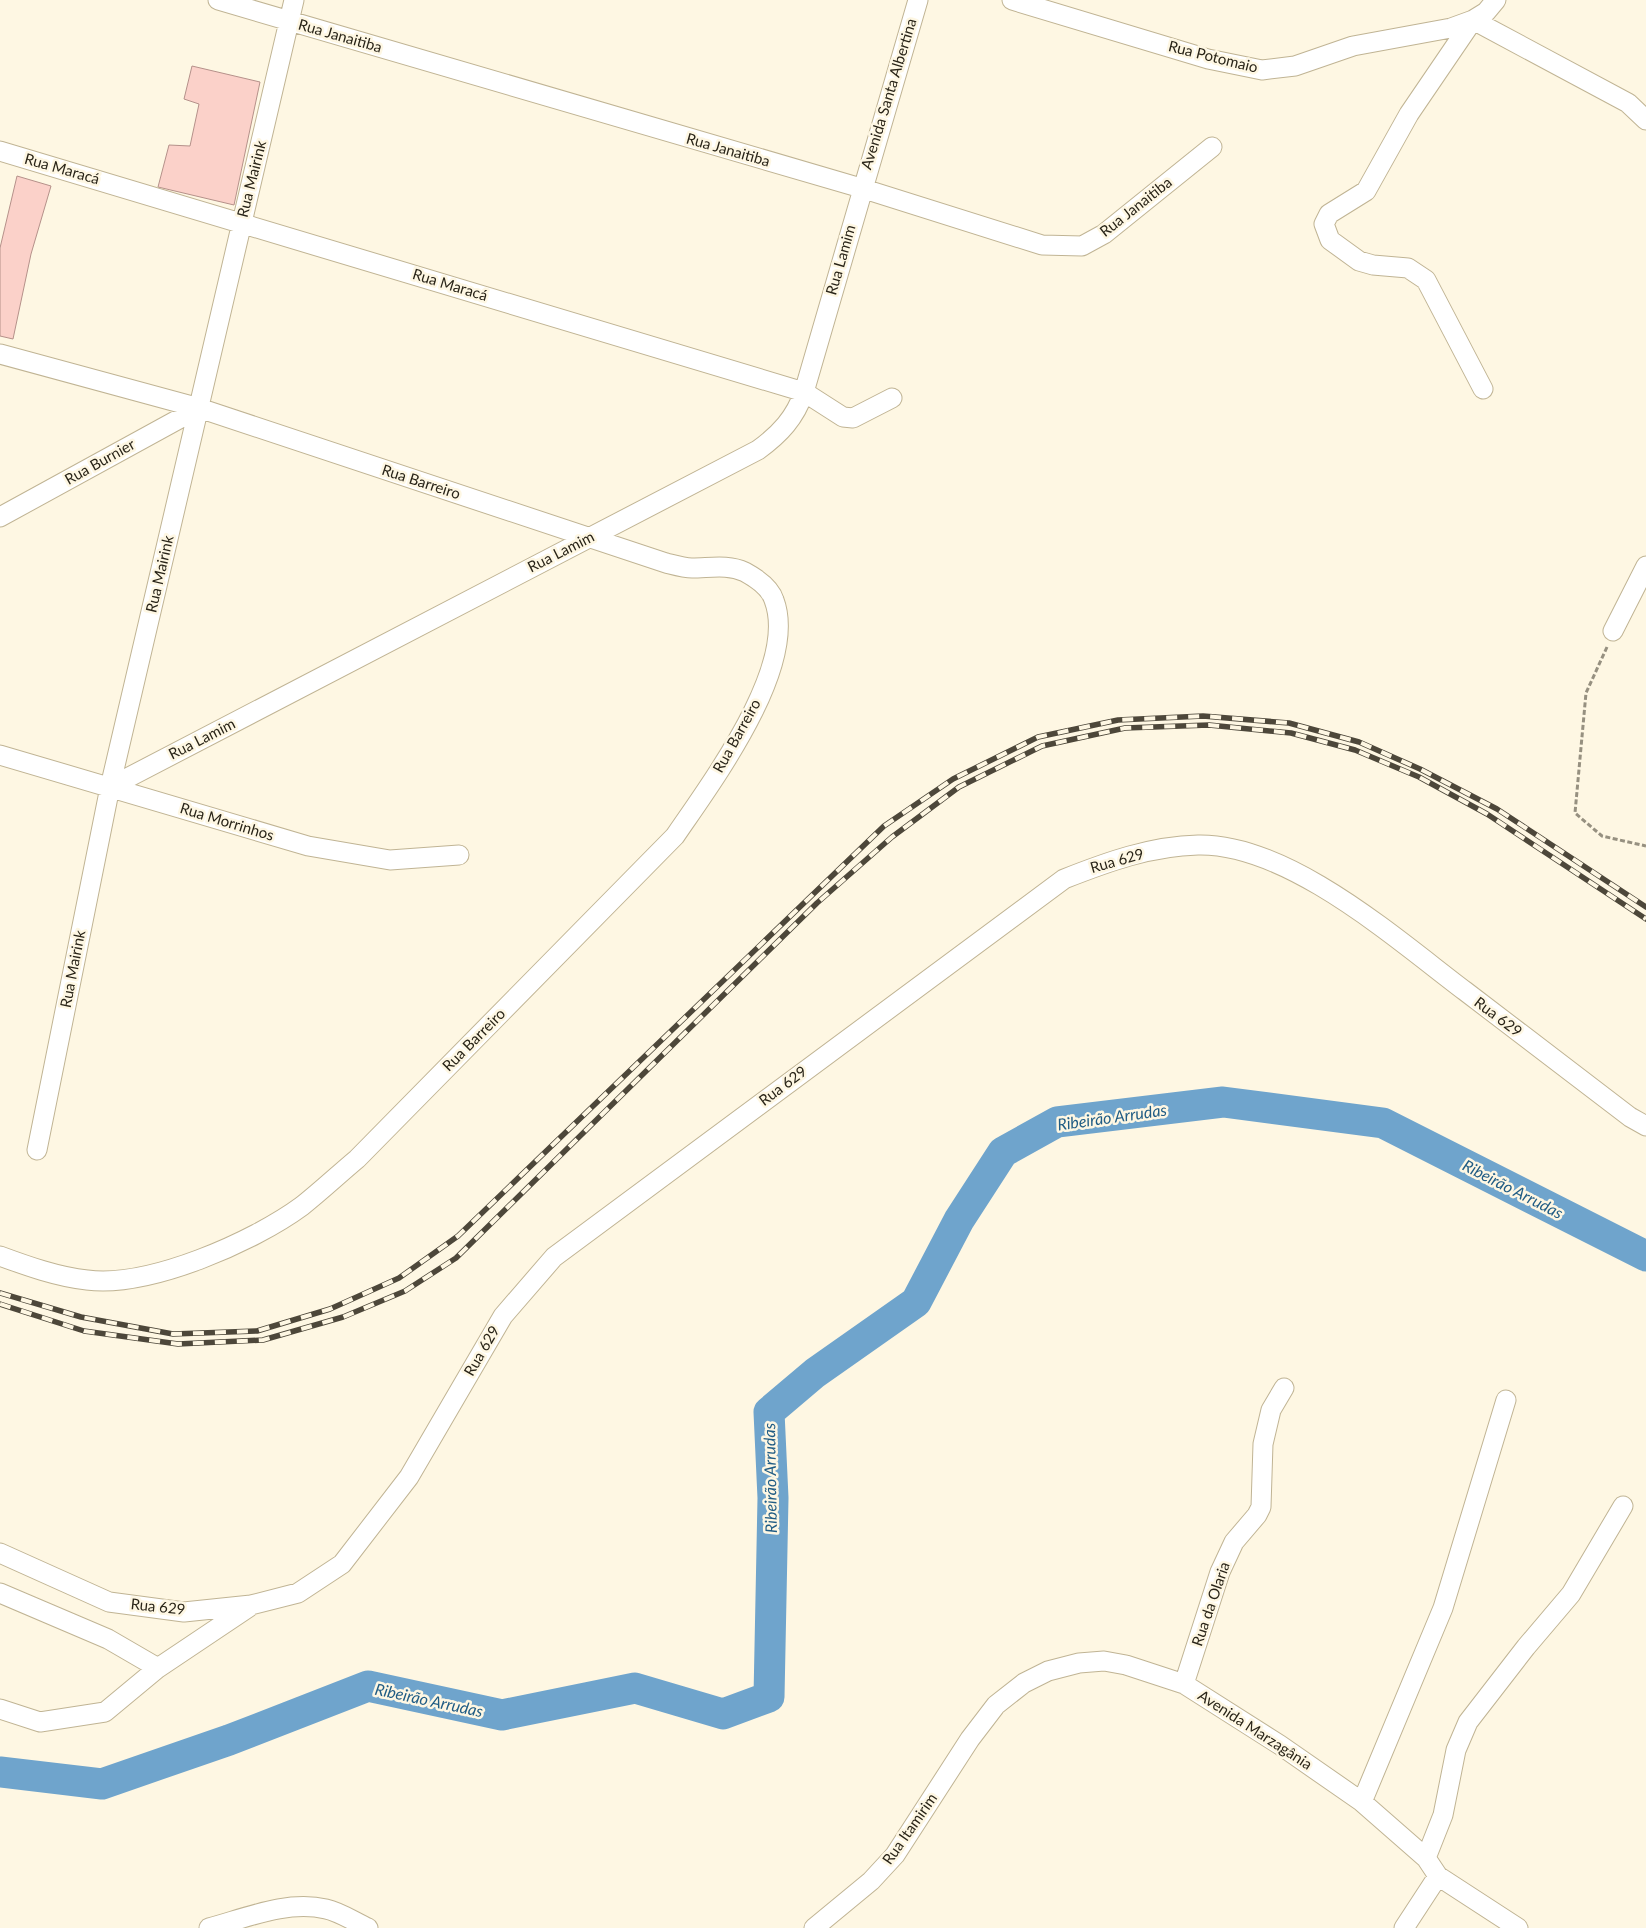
<svg xmlns="http://www.w3.org/2000/svg" width="1646" height="1928" font-family="Lato,sans-serif">
<rect width="100%" height="100%" fill="#fef7e3"/>
<g fill="none" stroke-linecap="round" stroke-linejoin="round">
<path stroke="#6fa4cc" stroke-width="31" d="M0 1772 102 1784 229 1740 368 1686 502 1715 635 1688 723 1714 769 1697 773 1498 769 1412 815 1373 916 1302 959 1220 1003 1152 1057 1122 1223 1102 1383 1123 1646 1256"/>
</g>
<path fill="#fbd1c9" stroke="#b5918a" d="M192 66 260 82 234 205 158 187 169 145 190 146 199 104 184 99Z
M17 176 51 186 31 254 13 339 0 336V248Z"/>
<g fill="none" stroke-linecap="round" stroke-linejoin="round">
<g stroke="#c0b494" stroke-width="21">
<path id="minor" d="M218 0 861 188 1042 245 1082 246 1104 234 1212 147
M1012 0 1208 59 1262 70 1295 66 1353 46 1451 28 1473 20 1486 12 1496 0
M1473 20 1409 114 1366 191 1329 214 1324 224 1330 240 1359 261 1373 265 1408 268 1426 280 1483 389
M1473 20 1628 103 1646 120
M0 151 804 392 843 417 853 418 892 398
M0 354 199 408 666 563C674 565 684 568 692 568 710 568 728 564 745 572 756 578 770 587 774 600 799 666 711 783 675 836L357 1159C339 1174 321 1191 302 1206 253 1242 149 1288 87 1280 58 1277 27 1266 0 1256
M0 517 199 408
M1613 631 1646 566
M0 755 308 846 390 860 459 855
M110 787 758 450C780 434 795 418 804 392L918 0
M37 1150 110 787 294 0
M0 1553 109 1602 184 1612 251 1605 298 1593 342 1564 409 1477 503 1316 554 1257 1064 879C1107 862 1151 846 1198 845 1288 843 1396 939 1465 991 1520 1033 1575 1075 1630 1117L1646 1126
M0 1593 108 1639 158 1668
M1184 1684 1220 1572 1234 1542 1257 1515 1261 1507 1263 1444 1271 1410 1284 1388
M0 1709 40 1722 105 1712 158 1668 249 1607
M1362 1802 1443 1608 1506 1400
M1426 1858 1443 1815 1456 1750 1468 1722 1526 1647 1571 1594 1623 1506
M209 1928C246 1918 287 1900 326 1909 340 1912 355 1922 368 1928
M814 1928 871 1881 895 1855 970 1739 996 1705 1024 1683 1048 1671 1079 1663 1104 1661 1126 1665 1184 1684 1280 1745 1362 1802 1426 1858 1438 1876 1518 1928
M1404 1928 1438 1876"/>
</g>
<path stroke="#969080" stroke-width="3" stroke-dasharray="5 2.5" stroke-linecap="butt" d="M1607 647 1586 693 1575 813 1602 836 1646 846"/>
<use href="#minor" stroke="#fff" stroke-width="19"/>
<g stroke="#4d473a" stroke-width="5.5">
<path id="rail" d="M0 1293 81 1317 173 1334 257 1331 330 1309 399 1278 458 1236 884 826 953 779 1038 737 1118 720 1203 716 1289 723 1359 742 1420 769 1497 809 1646 907
M0 1304 84 1331 178 1344 263 1340 343 1317 405 1291 456 1258 817 903 892 837 959 787 1042 746 1125 728 1209 725 1291 733 1355 750 1419 777 1487 814 1646 919"/>
</g>
<use href="#rail" stroke="#fef7e3" stroke-width="4" stroke-dasharray="11" stroke-linecap="butt"/>
</g>
<g text-anchor="middle" stroke-width="5" stroke-linejoin="round" paint-order="stroke">
<g font-size="15" fill="#292418" stroke="#fef7e3">
<text transform="translate(340 36) rotate(16)" y="5">Rua Janaitiba</text>
<text transform="translate(1213 57) rotate(14)" y="5">Rua Potomaio</text>
<text transform="translate(889 94) rotate(-73)" y="5">Avenida Santa Albertina</text>
<text transform="translate(728 150) rotate(16)" y="5">Rua Janaitiba</text>
<text transform="translate(62 169) rotate(16)" y="5">Rua Maracá</text>
<text transform="translate(252 179) rotate(-76)" y="5">Rua Mairink</text>
<text transform="translate(1136 207) rotate(-38)" y="5">Rua Janaitiba</text>
<text transform="translate(841 260) rotate(-74)" y="5">Rua Lamim</text>
<text transform="translate(450 285) rotate(17)" y="5">Rua Maracá</text>
<text transform="translate(100 462) rotate(-29)" y="5">Rua Burnier</text>
<text transform="translate(421 482) rotate(18)" y="5">Rua Barreiro</text>
<text transform="translate(561 552) rotate(-27)" y="5">Rua Lamim</text>
<text transform="translate(160 574) rotate(-77)" y="5">Rua Mairink</text>
<text transform="translate(737 736) rotate(-61)" y="5">Rua Barreiro</text>
<text transform="translate(202 739) rotate(-27)" y="5">Rua Lamim</text>
<text transform="translate(227 822) rotate(17)" y="5">Rua Morrinhos</text>
<text transform="translate(1117 861) rotate(-16)" y="5">Rua 629</text>
<text transform="translate(73 969) rotate(-79)" y="5">Rua Mairink</text>
<text transform="translate(1498 1017) rotate(37)" y="5">Rua 629</text>
<text transform="translate(474 1040) rotate(-45)" y="5">Rua Barreiro</text>
<text transform="translate(783 1086) rotate(-37)" y="5">Rua 629</text>
<text transform="translate(482 1351) rotate(-60)" y="5">Rua 629</text>
<text transform="translate(1211 1604) rotate(-71)" y="5">Rua da Olaria</text>
<text transform="translate(158 1607) rotate(6)" y="5">Rua 629</text>
<text transform="translate(1255 1730) rotate(33)" y="5">Avenida Marzagânia</text>
<text transform="translate(910 1829) rotate(-55)" y="5">Rua Itamirim</text>
</g>
<g font-size="16" font-style="italic" fill="#205c84" stroke="#fef7e3">
<text transform="translate(1112 1117) rotate(-8)" y="6">Ribeirão Arrudas</text>
<text transform="translate(1513 1189) rotate(27)" y="6">Ribeirão Arrudas</text>
<text transform="translate(770 1478) rotate(-91)" y="6">Ribeirão Arrudas</text>
<text transform="translate(429 1700) rotate(12)" y="6">Ribeirão Arrudas</text>
</g>
</g>
</svg>
